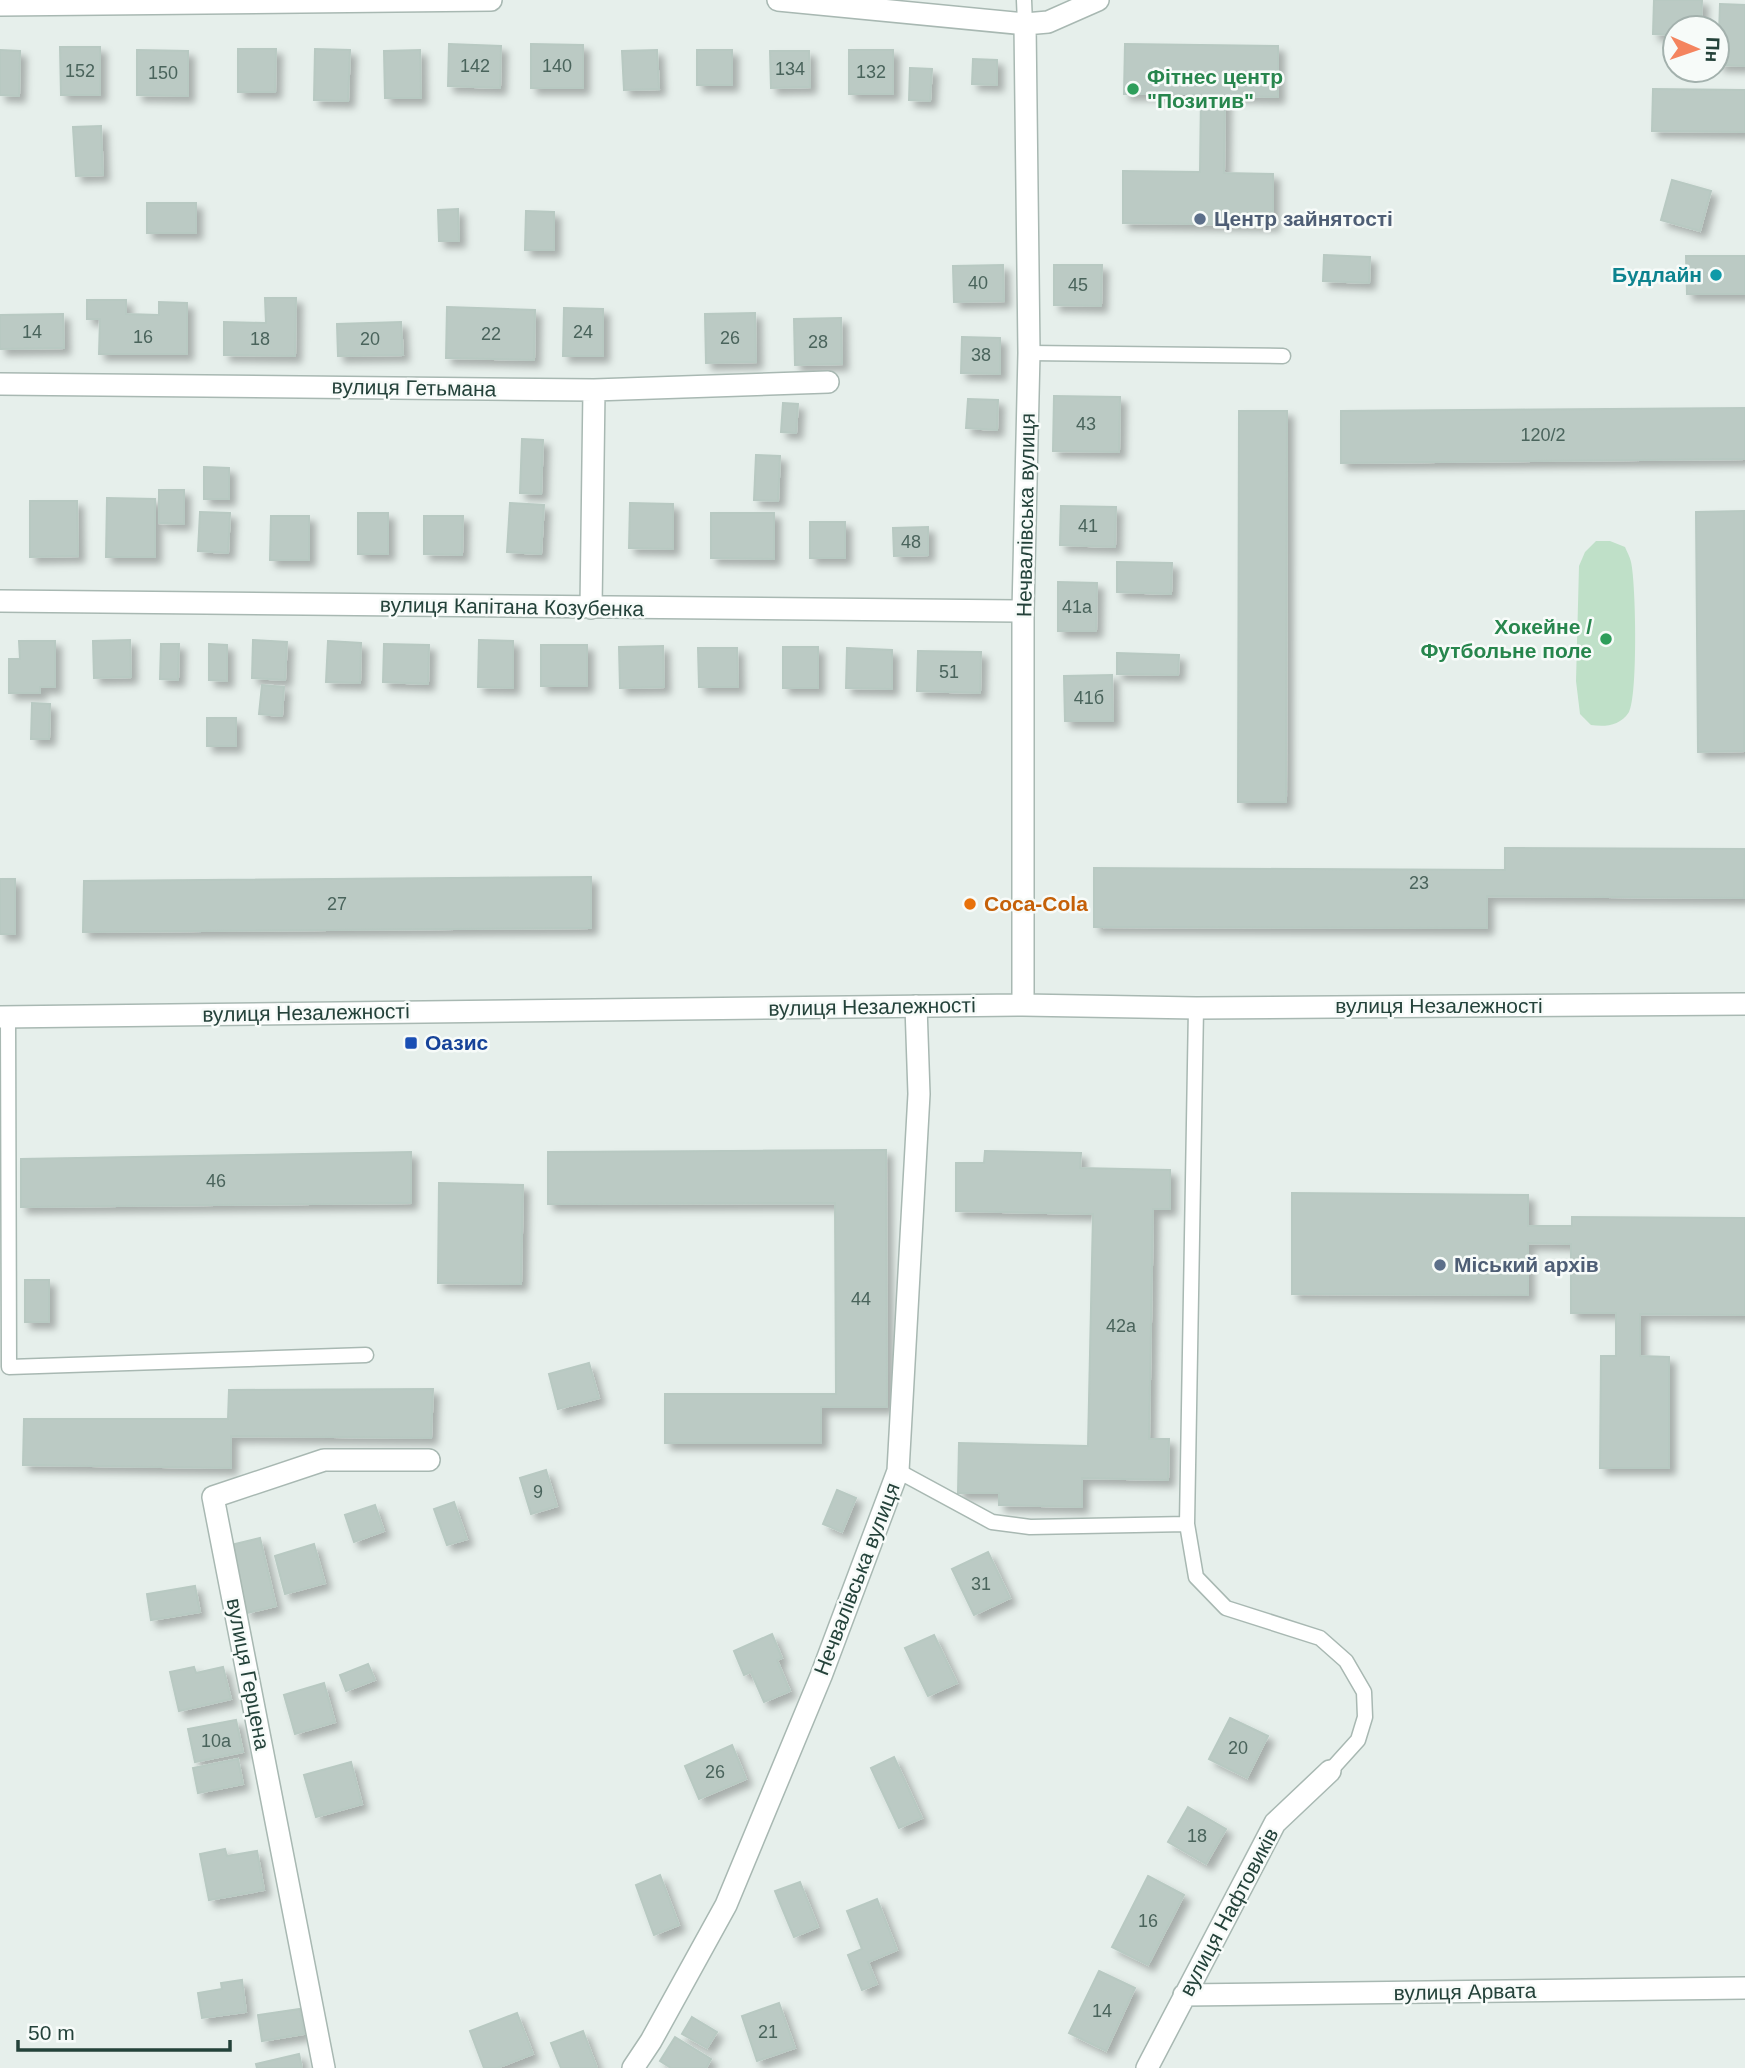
<svg xmlns="http://www.w3.org/2000/svg" width="1745" height="2068" font-family="Arial,sans-serif">
<defs>
<filter id="shadow"><feDropShadow dx="6" dy="6" stdDeviation="3.5" flood-color="#0004"/></filter>
</defs>
<rect width="100%" height="100%" fill="#e6efeb"/>
<path fill="#bfe0c8" d="M1596 541H1610L1625 547C1627 552 1630 557 1631 562 1636 583 1638 696 1629 712 1620 726 1605 727 1591 725L1580 714 1576 681 1579 566 1585 552Z"/>
<path fill="#bbcac4" stroke="#b8c9c2" stroke-width="2" filter="url(#shadow)" d="M1654 0H1702L1701 28H1675V35L1653 34Z
M1720 4 1745 5V66L1718 65Z
M449 44 501 46 500 88 448 86Z
M531 44 583 45V88H531Z
M1125 44 1278 46V97L1225 96 1224 173 1273 174V225L1123 223V171L1200 172 1201 94H1124Z
M60 47H100V95H61Z
M238 49H276L275 92H238Z
M315 49 350 50 348 101 314 100Z
M0 50 20 51 19 96 0 95Z
M137 50 188 51V96L137 95Z
M420 50 421 98H385L384 51Z
M657 50 659 89 624 90 622 51Z
M697 50H732V85H697Z
M849 50H893V94H849Z
M770 51H809L810 87 771 88Z
M973 59 997 60V85L972 84Z
M910 68 932 69 930 101 909 100Z
M1653 89 1745 90V132L1652 131Z
M101 126 103 175 76 176 73 127Z
M1672 180 1711 191 1700 231 1661 220Z
M147 203H196V233H147Z
M458 209 459 241H439L438 210Z
M526 211 554 212V250H525Z
M1324 255 1370 257 1369 283 1323 281Z
M1686 256H1745V294H1687Z
M1003 265 1004 301 954 302 953 266Z
M1054 265H1102L1101 306 1054 305Z
M265 298H296L295 356 224 355V322L266 323Z
M87 300H126V314L159 315V302L187 303V354H99L100 319H87Z
M447 307 535 310 534 360 446 358Z
M564 308 603 309V356H563Z
M755 313 756 362 706 363 705 314Z
M63 314 64 348 0 349V315Z
M841 318 842 364 795 365 794 319Z
M401 322 403 355 338 356 337 324Z
M962 337 1000 338V374L961 373Z
M1054 396 1120 397 1119 452 1053 451Z
M968 399 998 400 997 430 966 428Z
M783 403 798 404 796 433 781 432Z
M1745 408V459L1341 463V411Z
M1239 411H1287L1286 802H1238Z
M522 439 543 440 541 494 520 493Z
M756 455 780 456 778 501 754 500Z
M204 467 229 468V499H204Z
M159 490H184V524L159 523Z
M107 498 155 499V557H106Z
M30 501H77L78 556 30 557Z
M510 503 544 505 541 554 507 552Z
M630 503 673 504V549L629 548Z
M1061 506 1116 507 1115 547 1060 545Z
M1744 511V751L1698 752 1696 512Z
M200 512 230 513 228 553 198 551Z
M358 513H388V554H358Z
M711 513H774V559L711 558Z
M271 516H309V560H270Z
M424 516H463L462 555 424 554Z
M810 522H845V558H810Z
M928 527V555L894 556 893 528Z
M1117 562 1172 563 1171 594 1117 592Z
M1058 582 1097 583 1096 631H1058Z
M130 640 131 677 94 678 93 641Z
M253 640 287 642 285 680 252 678Z
M479 640 513 641V688L478 687Z
M19 641H55V687H40V693H9V659H20Z
M328 641 361 643 360 683 326 682Z
M161 644H179L178 680 160 679Z
M209 644 227 645V681L209 680Z
M384 644 429 645 428 684 383 682Z
M541 645H587V686H541Z
M663 646 664 687 620 688 619 647Z
M783 647H818V688H783Z
M698 648H737L738 687H699Z
M847 648 892 650V689L846 688Z
M918 651 981 652 980 693 917 691Z
M1117 653 1179 655 1178 675 1117 674Z
M1112 675 1113 721H1065L1064 676Z
M262 685 284 687 282 716 259 714Z
M32 703 50 704 49 739H31Z
M207 718H236V746H207Z
M1505 848 1745 849 1744 898 1487 896V928L1094 927V868L1505 870Z
M591 877V928L83 932 84 881Z
M0 879H15V934H0Z
M886 1150 887 1407H821V1443H665V1394H836L835 1203 548 1204V1152Z
M985 1151 1081 1153 1080 1168 1170 1170V1209H1153L1149 1439H1169L1168 1480 1082 1478V1507L999 1505V1493H958L959 1443 1088 1446 1093 1214 956 1211V1163H984Z
M411 1152V1203L21 1207V1159Z
M439 1183 523 1185 521 1284 438 1283Z
M1292 1193 1528 1195V1226H1572V1217L1745 1218V1315L1640 1314V1356L1669 1357V1468H1600L1601 1356H1616V1313H1571V1244L1528 1243V1295L1292 1294Z
M25 1280H49V1322H25Z
M589 1363 599 1398 558 1409 549 1374Z
M433 1389 431 1438 231 1436V1468L23 1465 24 1419H228L229 1390Z
M546 1470 557 1506 531 1514 520 1478Z
M837 1490 856 1498 842 1532 823 1524Z
M454 1502 467 1539 447 1545 434 1509Z
M375 1505 384 1531 354 1542 345 1515Z
M260 1538 276 1606 247 1613 231 1545Z
M314 1544 325 1583 285 1594 275 1556Z
M988 1552 1010 1598 974 1615 952 1569Z
M195 1586 200 1612 151 1620 147 1594Z
M772 1634 782 1658 777 1660 790 1691 764 1702 751 1672 744 1675 734 1651Z
M934 1635 957 1683 928 1696 905 1648Z
M368 1664 375 1680 346 1691 340 1675Z
M194 1667 196 1673 223 1667 231 1699 179 1711 170 1672Z
M324 1683 335 1722 295 1734 284 1695Z
M1230 1718 1268 1736 1247 1778 1209 1759Z
M236 1720 243 1752 195 1762 188 1729Z
M732 1745 746 1779 699 1799 685 1766Z
M894 1757 922 1818 899 1828 871 1768Z
M238 1759 243 1784 198 1793 193 1768Z
M351 1762 362 1804 316 1817 304 1775Z
M1188 1807 1226 1829 1206 1864 1168 1842Z
M225 1849 227 1856 257 1851 264 1890 209 1900 200 1854Z
M660 1875 679 1925 654 1935 636 1885Z
M1148 1876 1184 1895 1148 1965 1112 1947Z
M800 1882 818 1927 794 1937 775 1891Z
M877 1899 897 1950 868 1962 877 1984 862 1990 848 1955 862 1949 847 1911Z
M1099 1971 1135 1988 1106 2051 1069 2033Z
M242 1980 246 2012 202 2018 198 1993 222 1989 221 1983Z
M779 2003 795 2048 757 2061 742 2016Z
M300 2009 304 2034 262 2041 258 2015Z
M517 2013 533 2054 497 2068H484L470 2031Z
M692 2017 717 2032 707 2048 682 2034Z
M583 2031 597 2068H561L551 2043Z
M675 2037 711 2059 706 2068H671L660 2061Z
M299 2054 302 2068H257L256 2064Z"/>
<g fill="none" stroke-linecap="round" stroke-linejoin="round">
<g stroke="#a8b8b2" stroke-width="17">
<path id="service" d="M1024 0 1025 24
M1029 353 1283 356
M1196 1008 1187 1524 1196 1577 1226 1608 1320 1638 1346 1661 1364 1692 1365 1717 1358 1740 1330 1771
M8 1017 9 1367 366 1355
M898 1471 992 1522 1030 1527 1187 1524"/>
</g>
<g stroke="#a8b8b2" stroke-width="24">
<path id="minor" d="M778 0 1025 24
M0 5 491 0
M0 384 594 390 828 382
M0 601 1023 611
M591 608 594 390
M1184 1995 1745 1988
M324 2068 213 1497 324 1460H429
M633 2068 651 2041 726 1905 821 1676 898 1471 919 1094 916 1006
M1147 2068 1275 1823 1330 1771"/>
</g>
<g stroke="#a8b8b2" stroke-width="24">
<path id="tertiary" d="M1023 1005V611L1029 353 1025 24 1048 22 1098 0
M0 1017 1023 1005 1196 1008 1745 1004"/>
</g>
<use href="#service" stroke="#fff" stroke-width="14"/>
<use href="#minor" stroke="#fff" stroke-width="21"/>
<use href="#tertiary" stroke="#fff" stroke-width="21"/>
</g>
<g fill="#2e9e5b" stroke="#f7fbf9" stroke-width="2.5">
<circle cx="1133" cy="89" r="7"/>
<circle cx="1606" cy="639" r="7"/>
</g>
<g fill="#5c6f8a" stroke="#f7fbf9" stroke-width="2.5">
<circle cx="1200" cy="219" r="7"/>
<circle cx="1440" cy="1265" r="7"/>
</g>
<circle fill="#0f9aa8" stroke="#f7fbf9" stroke-width="2.5" cx="1716" cy="275" r="7"/>
<circle fill="#e8710a" stroke="#f7fbf9" stroke-width="2.5" cx="970" cy="904" r="7"/>
<rect fill="#1a4fb4" stroke="#f7fbf9" stroke-width="2.5" x="404" y="1036" width="14" height="14" rx="3.5"/>
<g text-anchor="middle" stroke-width="5" stroke-linejoin="round" paint-order="stroke">
<g font-size="18" fill="#4a645c">
<text x="475" y="72">142</text>
<text x="557" y="72">140</text>
<text x="790" y="75">134</text>
<text x="80" y="77">152</text>
<text x="871" y="78">132</text>
<text x="163" y="79">150</text>
<text x="978" y="289">40</text>
<text x="1078" y="291">45</text>
<text x="32" y="338">14</text>
<text x="583" y="338">24</text>
<text x="491" y="340">22</text>
<text x="143" y="343">16</text>
<text x="730" y="344">26</text>
<text x="260" y="345">18</text>
<text x="370" y="345">20</text>
<text x="818" y="348">28</text>
<text x="981" y="361">38</text>
<text x="1086" y="430">43</text>
<text x="1543" y="441">120/2</text>
<text x="1088" y="532">41</text>
<text x="911" y="548">48</text>
<text x="1077" y="613">41а</text>
<text x="949" y="678">51</text>
<text x="1089" y="704">41б</text>
<text x="1419" y="889">23</text>
<text x="337" y="910">27</text>
<text x="216" y="1187">46</text>
<text x="861" y="1305">44</text>
<text x="1121" y="1332">42а</text>
<text x="538" y="1498">9</text>
<text x="981" y="1590">31</text>
<text x="216" y="1747">10а</text>
<text x="1238" y="1754">20</text>
<text x="715" y="1778">26</text>
<text x="1197" y="1842">18</text>
<text x="1148" y="1927">16</text>
<text x="1102" y="2017">14</text>
<text x="768" y="2038">21</text>
</g>
<g font-size="21" font-weight="bold" fill="#27864d" stroke="#f7fbf9" text-anchor="start">
<text x="1147" y="84">Фітнес центр<tspan x="1147" dy="24">"Позитив"</tspan></text>
<text x="1592" y="634" text-anchor="end">Хокейне /<tspan x="1592" dy="24">Футбольне поле</tspan></text>
</g>
<g font-size="21" font-weight="bold" fill="#4e5e75" stroke="#f7fbf9" text-anchor="start">
<text x="1214" y="226">Центр зайнятості</text>
<text x="1454" y="1272">Міський архів</text>
</g>
<g font-size="21" font-weight="bold" fill="#0d838f" stroke="#f7fbf9" text-anchor="end">
<text x="1702" y="282">Будлайн</text>
</g>
<g font-size="21" fill="#24423a" stroke="#f7fbf9">
<text transform="translate(414 388) rotate(1)" y="7">вулиця Гетьмана</text>
<text transform="translate(1026 515) rotate(-89)" y="7">Нечвалівська вулиця</text>
<text transform="translate(512 607) rotate(1)" y="7">вулиця Капітана Козубенка</text>
<text x="1439" y="1013">вулиця Незалежності</text>
<text transform="translate(872 1007) rotate(-1)" y="7">вулиця Незалежності</text>
<text transform="translate(306 1013) rotate(-1)" y="7">вулиця Незалежності</text>
<text transform="translate(857 1579) rotate(-69)" y="7">Нечвалівська вулиця</text>
<text transform="translate(248 1674) rotate(79)" y="7">вулиця Герцена</text>
<text transform="translate(1229 1912) rotate(-62)" y="7">вулиця Нафтовиків</text>
<text transform="translate(1465 1992) rotate(-1)" y="7">вулиця Арвата</text>
</g>
<g font-size="21" font-weight="bold" fill="#c56008" stroke="#f7fbf9" text-anchor="start">
<text x="984" y="911">Coca-Cola</text>
</g>
<g font-size="21" font-weight="bold" fill="#164399" stroke="#f7fbf9" text-anchor="start">
<text x="425" y="1050">Оазис</text>
</g>
</g>
<g transform="translate(1696 49) rotate(92)"><circle r="33" fill="#f7fbf9" stroke="#a3b1ad" stroke-width="2"/>
<path d="M0-5L12 26L0 18L-12 26Z" fill="#f4845f"/>
<text y="-10" font-size="19" font-weight="bold" text-anchor="middle" fill="#24423a">Пн</text>
</g>
<path d="M18 2040v10h212v-10" fill="none" stroke="#24423a" stroke-width="3.5"/>
<text x="28" y="2040" font-size="21" fill="#24423a" stroke="#f7fbf9" stroke-width="5" paint-order="stroke">50 m</text>
</svg>
